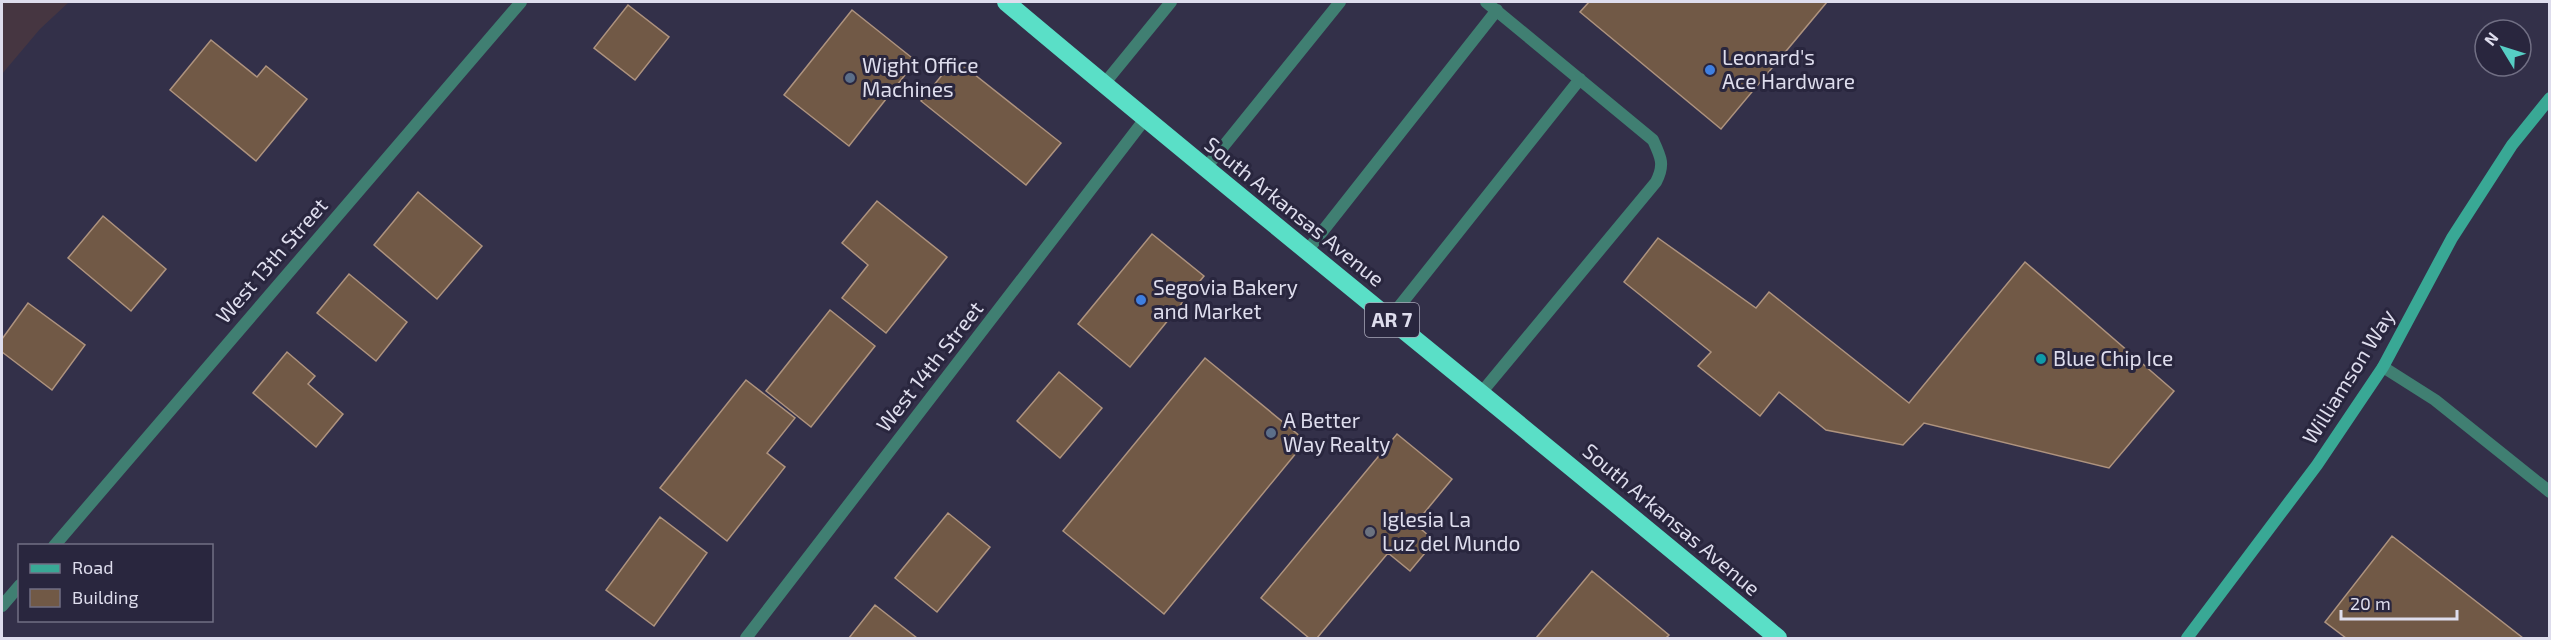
<svg xmlns="http://www.w3.org/2000/svg" width="2551" height="640" font-family="'Exo 2',sans-serif">
<rect width="100%" height="100%" fill="#333049"/>
<path fill="#463641" d="M2 2H69L40 29 2 74Z"/>
<path fill="#715946" stroke="#ae937f" stroke-width="1.5" d="M1589 2H1827L1721 129 1580 12Z
M628 5 669 37 635 80 594 48Z
M852 10 916 61 849 146 784 95Z
M211 40 257 77 266 66 307 99 256 161 170 90Z
M955 59 1061 143 1026 185 921 101Z
M418 192 482 246 437 299 374 245Z
M877 201 947 257 886 333 842 298 868 265 842 243Z
M103 216 166 269 131 311 68 258Z
M1152 234 1204 276 1130 367 1078 324Z
M1658 238 1756 308 1769 292 1909 403 2025 262 2174 391 2109 468 1924 423 1903 445 1826 430 1779 392 1760 416 1698 366 1711 352 1624 282Z
M349 274 407 322 376 361 317 313Z
M28 303 85 345 52 390 2 352V339Z
M830 310 875 346 811 427 766 391Z
M287 352 315 376 308 384 343 414 316 447 253 393Z
M1205 358 1306 441 1164 614 1063 531Z
M1059 372 1102 408 1060 458 1017 421Z
M746 380 795 418 767 453 785 467 727 541 660 488Z
M1397 434 1452 479 1415 524 1435 541 1410 571 1388 553 1317 638H1309L1261 598Z
M948 513 990 547 937 612 895 578Z
M660 517 707 553 654 626 606 590Z
M2392 536 2523 638H2346L2325 622Z
M1592 571 1669 635 1666 638H1536Z
M875 605 917 638H849Z"/>
<g fill="none" stroke-linecap="round" stroke-linejoin="round">
<path stroke="#407f72" stroke-width="12" d="M1104 84 1171 2
M1205 169 1340 2
M1307 251 1497 10
M1390 318 1580 79
M1481 393 1656 182C1665 165 1661 157 1653 140L1486 2"/>
<path stroke="#407f72" stroke-width="12" d="M2383 367 2435 400 2550 492
M54 546 521 2
M2 606 20 585
M746 638 1145 119"/>
<path stroke="#39a895" stroke-width="12" d="M2187 638 2317 465 2383 367 2452 238 2512 145 2550 98"/>
<path stroke="#5adfc7" stroke-width="18" d="M1006 2C1261 217 1522 424 1778 638"/>
</g>
<g fill="#3f7fe0" stroke="#29263e" stroke-width="2">
<circle cx="1710" cy="70" r="6"/>
<circle cx="1141" cy="300" r="6"/>
</g>
<g fill="#5c6f8a" stroke="#29263e" stroke-width="2">
<circle cx="850" cy="78" r="6"/>
<circle cx="1271" cy="433" r="6"/>
</g>
<circle fill="#0f9aa8" stroke="#29263e" stroke-width="2" cx="2041" cy="359" r="6"/>
<circle fill="#6b7280" stroke="#29263e" stroke-width="2" cx="1370" cy="532" r="6"/>
<g text-anchor="middle" stroke-width="6" stroke-linejoin="round" paint-order="stroke">
<rect fill="#29263e" stroke="#a8a6b8" stroke-width="1.5" x="1365" y="303" width="54" height="34" rx="4.5"/>
<g font-size="20" font-weight="bold" fill="#dedded">
<text x="1392" y="327">AR 7</text>
</g>
<g font-size="21" fill="#dedded" stroke="#29263e" text-anchor="start">
<text x="1722" y="65">Leonard's<tspan x="1722" dy="24">Ace Hardware</tspan></text>
<text x="862" y="73">Wight Office<tspan x="862" dy="24">Machines</tspan></text>
<text x="1153" y="295">Segovia Bakery<tspan x="1153" dy="24">and Market</tspan></text>
<text x="2053" y="366">Blue Chip Ice</text>
<text x="1283" y="428">A Better<tspan x="1283" dy="24">Way Realty</tspan></text>
<text x="1382" y="527">Iglesia La<tspan x="1382" dy="24">Luz del Mundo</tspan></text>
</g>
<g font-size="21" fill="#dedded" stroke="#29263e">
<text transform="translate(1294 212) rotate(39)" y="7">South Arkansas Avenue</text>
<text transform="translate(272 261) rotate(-49)" y="7">West 13th Street</text>
<text transform="translate(930 367) rotate(-52)" y="7">West 14th Street</text>
<text transform="translate(2349 377) rotate(-58)" y="7">Williamson Way</text>
<text transform="translate(1671 520) rotate(40)" y="7">South Arkansas Avenue</text>
</g>
</g>
<rect width="2551" height="640" fill="none" stroke="#dedded" stroke-width="6"/>
<rect x="18" y="544" width="195" height="78" fill="#29263e" stroke="#716f84" stroke-width="1.5"/>
<rect x="30" y="564" width="30" height="9" fill="#39a895" stroke="#716f84" stroke-width="1.5"/>
<text x="72" y="574" font-size="18" fill="#dedded">Road</text>
<rect x="30" y="589" width="30" height="18" fill="#715946" stroke="#716f84" stroke-width="1.5"/>
<text x="72" y="604" font-size="18" fill="#dedded">Building</text>
<g transform="translate(2503 48) rotate(308)"><circle r="28" fill="#29263e" stroke="#716f84" stroke-width="1.5"/>
<path d="M0-4.5L10 22L0 15L-10 22Z" fill="#56cec4"/>
<text y="-9" font-size="16" font-weight="bold" text-anchor="middle" fill="#dedded">N</text>
</g>
<path d="M2341 610v9h116v-9" fill="none" stroke="#dedded" stroke-width="3"/>
<text x="2350" y="610" font-size="18" fill="#dedded" stroke="#29263e" stroke-width="4.5" paint-order="stroke">20 m</text>
</svg>
